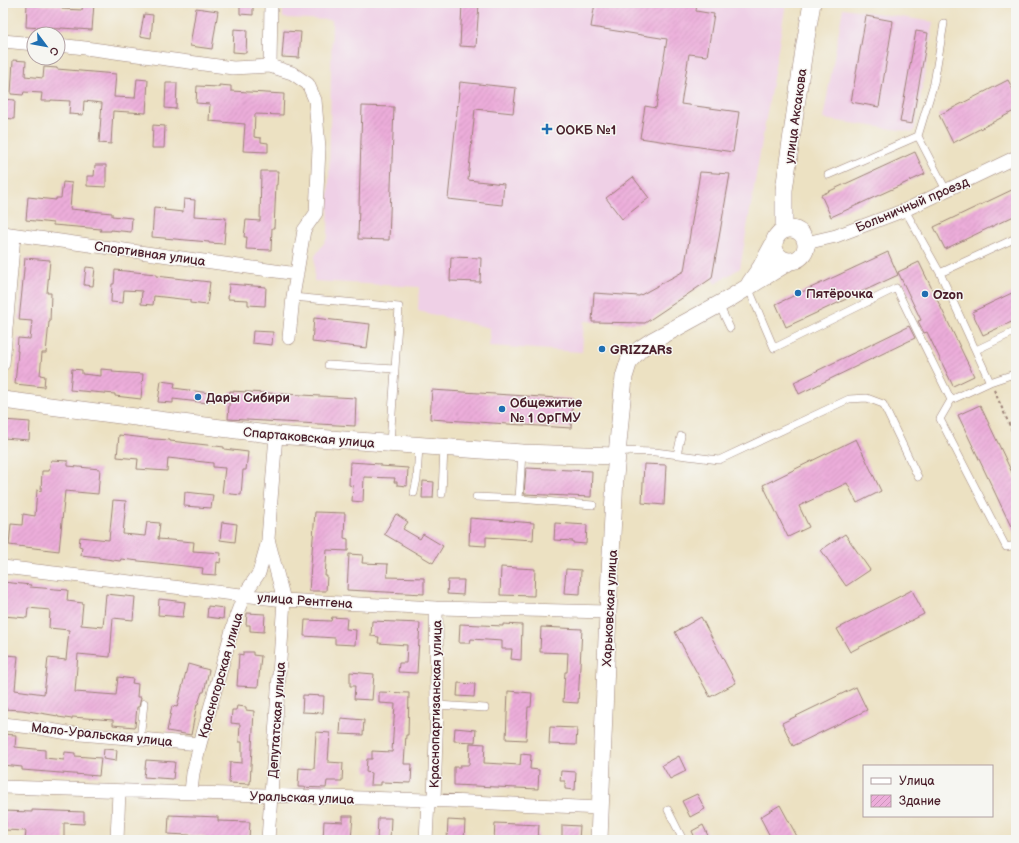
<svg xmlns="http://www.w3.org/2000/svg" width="1019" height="843" font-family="'Balsamiq Sans',sans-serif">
<defs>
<pattern id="building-hatch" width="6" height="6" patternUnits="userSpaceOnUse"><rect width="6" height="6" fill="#ecadda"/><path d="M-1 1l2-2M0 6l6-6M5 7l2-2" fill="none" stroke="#cc94bb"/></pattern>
</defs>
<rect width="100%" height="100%" fill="#f6f6f2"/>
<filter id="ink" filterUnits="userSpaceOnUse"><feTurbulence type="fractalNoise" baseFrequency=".025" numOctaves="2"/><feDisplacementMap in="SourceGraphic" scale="8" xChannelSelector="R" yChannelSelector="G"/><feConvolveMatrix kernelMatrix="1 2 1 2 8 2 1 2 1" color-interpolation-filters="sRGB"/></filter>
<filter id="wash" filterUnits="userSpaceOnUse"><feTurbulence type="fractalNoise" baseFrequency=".012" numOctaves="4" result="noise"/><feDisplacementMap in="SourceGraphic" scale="16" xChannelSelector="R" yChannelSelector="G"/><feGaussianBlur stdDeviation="0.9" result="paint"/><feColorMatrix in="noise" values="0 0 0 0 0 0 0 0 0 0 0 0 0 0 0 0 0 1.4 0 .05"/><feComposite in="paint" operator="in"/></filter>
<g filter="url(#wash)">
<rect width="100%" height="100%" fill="#ece1c2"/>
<path fill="#efd0e6" d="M283 3H786L740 268 715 284 712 278 645 323 584 321 582 352 489 346 490 328 418 311 419 287 314 281 315 256 328 237 332 20 283 18Z
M843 8 934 22 914 132 823 119Z"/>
<g id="blocks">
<path fill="url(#building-hatch)" d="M27 3H41V5H62V9L82 10 83 3H94L92 30 61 28V29L26 27Z
M240 3H253V15L240 14Z
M462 3H479L476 47 460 46Z
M595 3H697L696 11 714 14 707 56 689 54 681 104 739 112 733 152 640 138 645 106 656 108 667 39 591 27Z
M196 8 218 11 212 49 190 46Z
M144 14 153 15 151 38 140 36Z
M866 16 893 21 879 107 851 102Z
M234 29 247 30 246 53 233 52Z
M284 31 301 32 299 58 282 57Z
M916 31 928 33 912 124 900 122Z
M13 60 26 61 25 76 43 78 44 67 57 68V69L116 74 114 97 135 98 137 79 148 80 146 113 113 111 111 144 99 143 102 103 84 101 83 115 69 114 70 101 51 100V101H41L42 93 24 92 23 95 11 94Z
M1008 80 1016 95V110L953 143 939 115Z
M460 82 516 88 513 113 475 109 468 180 504 184 502 205 448 199Z
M166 83H177L176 109 165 108Z
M219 85 231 86V91L284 94 283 115 255 114 254 137 261 138V142L268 143V152L243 151 245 124 209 121 210 104 196 103 197 86 219 87Z
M3 99 15 100 14 119 3 118Z
M362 106 394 107 389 240 358 239Z
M153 125 165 126 164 148H152Z
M915 152 925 174 831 217 821 195Z
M95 165H106V187L87 186V176H94Z
M261 171H278L277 185H276L274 228H272L271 250 246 249 247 237H244L246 220 260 221Z
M700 172 730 174 712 278 645 323 592 322 594 293 639 296 684 271Z
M633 177 649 198 622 219 606 198Z
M63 182 72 183 70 209 112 213V216L132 218 131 232 111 230V231H100L101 229 53 225V223L26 220 28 197 56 200V198H61Z
M1016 188V215L945 249 934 227Z
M184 199 195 200 194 216 226 218 224 244 209 243V242L152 237 154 207 165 208 164 210 183 212Z
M888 252 898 275 786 327 776 304Z
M451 257 481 258 480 282 450 281Z
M25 258 50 260 47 293H51L50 322H49L46 353H42L40 375 45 376 44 387 15 384 18 351H17L18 338 30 339 32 321 19 320 22 291Z
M919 262 974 376 953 386 927 332 924 333 918 321 921 320 898 272Z
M86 267 95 268 93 286 84 285Z
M115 270 156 274V276L210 282 207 305 190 303V300L154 296 153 305 141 304 142 291 124 290 123 303 111 302 112 284H114Z
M229 284 266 287 265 306 248 305V300L228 299Z
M1016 291V320L983 335 972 312Z
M314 318 370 324 367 348 312 342Z
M909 326 915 338 799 394 794 382Z
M253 331 273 332 272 345 252 343Z
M72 369 82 370V374L101 376V369L113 370 112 372 143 374 141 399 115 396V394L70 390Z
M161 381 175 383 174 388 209 393 208 403 173 399V403L158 402Z
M432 390 573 399 571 428 430 419Z
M230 391 356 398 355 426 228 419Z
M980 405 1016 481V537L958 415Z
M3 420 30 422 29 440 3 438Z
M119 435 154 439 170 440V441L207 445 224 447V449L248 452 246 470H243L241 495 222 493 225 468 213 467V463L168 458 167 471 137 469 138 459 117 457Z
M856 439 881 491 857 503 847 483 799 506 809 527 788 537 763 485Z
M51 460 68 461V466L100 469 98 494 65 491 59 551 9 545 11 524 22 525 23 514 35 516 37 490 41 491 42 471H49Z
M350 462 380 464V466L408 468 407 486 397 485V482H394L395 478 364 477 363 502 352 501 353 486 349 485Z
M644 464 666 465 664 505 642 503Z
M526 468 592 471 591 497 524 494Z
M423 481 434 482 433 498H422Z
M185 492 213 495 211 508 184 506Z
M113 500 126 501 123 534 145 536 147 522 160 523 158 539 194 542 193 551 221 553 220 563 217 562 216 575 202 574 203 568 121 559 120 561 99 558V557L81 555 82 547 79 546 80 537 109 540Z
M315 512 345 513 344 538 348 539V551L327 550 325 576H327L326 591H309Z
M396 514 408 522 403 529 420 539 423 534 443 546 433 563 384 534Z
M470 518 534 523 533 540 486 537V546L469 545Z
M222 522 237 524 235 542 220 540Z
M555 523 587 525 586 544 573 543V541L554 540Z
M845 534 870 570 846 586 821 550Z
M349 554 363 555 362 563 388 564 387 577 424 578V594L347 590Z
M501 567 535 569 534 596 500 595Z
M566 569 581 570 580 594 564 593Z
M448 580H464L463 595 447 594Z
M3 582 31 585 30 587 68 590 67 601 83 603 81 625 103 627 106 594 135 597 133 620 113 618 110 657 78 654 75 692 116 695 118 677 133 679 132 683 138 684 137 697H141L139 707H137L135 727 113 725V720L72 717V719L58 717V716L22 710 3 709V684L6 655 18 656 15 690 44 694 48 658 66 660 69 630 49 628 50 610 28 608 27 618 3 616Z
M912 590 924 614 850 652 837 629Z
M159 599 185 602 183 617 158 615Z
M208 606 224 608 223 619 207 617Z
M247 613 265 614 264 632 250 631V625H246Z
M332 617 347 618 346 629 356 630 355 645 335 644V638L304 636 305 620 331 621Z
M701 617 736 683 710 697 675 632Z
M372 621 420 623 417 673 398 672 399 663H406L407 645 378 643 379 637 371 636Z
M460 624 503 626V624L522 625 521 660 511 659 512 649H502V641L471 639 470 643H459Z
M541 627 582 629 578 703 563 702 565 672H567L568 653 540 652Z
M243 652H253V655L261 656 258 687 237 686 239 654 243 655Z
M188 664 209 670 204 692H202L198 704H197L191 735 167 731 172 706 177 707Z
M350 672 374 674 372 700 354 699 355 686H350Z
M458 683 475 684 474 697 457 696Z
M856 687 867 710 793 746 782 723Z
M508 691 532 693 531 707H528L526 740 506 739Z
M379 692 409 693 408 735H406L404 764H412L411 783 381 782V785H370L371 773 366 772 367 759H372V751L392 752 395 704 379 703Z
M303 695 324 696 323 713 302 712Z
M237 706 246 707V710L254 711 250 784 229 783 230 762 242 763V742H239L240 724 231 723 232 710H236Z
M341 718 364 720 363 735 340 734Z
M550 727 577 728 576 745 549 744Z
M455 728 476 730 475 742 454 741Z
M316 732 330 733 328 762 343 763 342 781H327L326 788 298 787 299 768 314 769Z
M3 734 16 735 15 747 45 750V758L64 760 65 752 75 753V756L101 758 99 776 22 770V767L3 765Z
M470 743 485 744 484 763 520 765 521 754 531 755 530 769 539 770 538 789 454 785V767H460V765H469Z
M104 749 117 750 116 761 103 759Z
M679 756 686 771 670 779 662 765Z
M146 760 175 762 173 779 144 777Z
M561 771 576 772 575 790 565 789V781H560Z
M697 794 705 809 690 817 682 801Z
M780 805 799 840H772L760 817Z
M32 810 84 812V824L64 823V840H25L26 831 5 830 6 822H3V811L32 812Z
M169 815 218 817V821L250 822 249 840H205V836L168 834Z
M343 816H353L351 840H323L324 821 343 822Z
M378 818H391L390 840H377Z
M448 820 465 821 464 840H447Z
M495 823 539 825 538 840H494Z
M562 825 580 826 579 840H562Z
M703 825 710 840H696L692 831Z"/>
</g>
</g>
<g filter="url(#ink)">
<use href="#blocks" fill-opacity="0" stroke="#9b8076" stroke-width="1"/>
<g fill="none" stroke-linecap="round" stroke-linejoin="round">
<g stroke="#9b8076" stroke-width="8">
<path id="service" d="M918 136 934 83 944 23
M828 175 918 136 946 190
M905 210 940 273 990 382 1014 374 1016 375
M940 273 1016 238
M748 287 774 348 896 288 951 400 940 419 1006 547 1016 545
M293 297 399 307 395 369
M719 305 730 328
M976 350 1016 331
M328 365 395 369 390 443
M951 400 990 382
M617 451 655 452 719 460 849 399 867 398 883 404 918 477
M522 453 519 499 593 505
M677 455 681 436
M414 493 417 479 419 446
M442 494 444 447
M476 497 519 499
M437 705 485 708
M140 740 144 703
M668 810 683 840"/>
</g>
<g stroke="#9b8076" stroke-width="14">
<path id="minor" d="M271 3 270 66 292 73 308 84 315 100 319 148 316 213 304 230 293 297 289 338
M3 41 34 44
M58 45 85 48 233 68 270 66
M3 233 297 274
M806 243 836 236 905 210 1016 157
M3 364 14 235
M3 567 284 600 436 608 608 612
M3 724 39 728 68 733 200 744
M3 787 428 800 600 808
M191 792 193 773 200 744 236 616 244 595 259 573 268 541
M434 801 437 705 436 608
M117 840 119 791
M268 840 284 600 268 539 276 435
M426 840 428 800"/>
</g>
<g stroke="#9b8076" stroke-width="18">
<path id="tertiary" d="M774 245a16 16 0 1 1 32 0a16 16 0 1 1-32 0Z
M784 229V190L804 50 812 3
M750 283 761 267 774 243
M3 400 276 435 522 453 616 456
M599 840 608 612 615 477 624 377 629 361 640 349 652 341 727 300 790 261"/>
</g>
<path stroke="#9b8076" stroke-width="2" stroke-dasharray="3 3" stroke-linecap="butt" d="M994 390 1016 440"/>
<use href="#service" stroke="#fff" stroke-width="7"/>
<use href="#minor" stroke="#fff" stroke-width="13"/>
<use href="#tertiary" stroke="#fff" stroke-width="17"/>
</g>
</g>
<g fill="#1f6fb2" stroke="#f6f6f2" stroke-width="1.5">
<path d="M545 123h4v4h4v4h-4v4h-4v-4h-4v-4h4z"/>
<circle cx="798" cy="293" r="4"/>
<circle cx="925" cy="294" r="4"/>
<circle cx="602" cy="349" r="4"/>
<circle cx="198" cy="397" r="4"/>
<circle cx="502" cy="409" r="4"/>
</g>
<g text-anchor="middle" stroke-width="3" stroke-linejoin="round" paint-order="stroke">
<g font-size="13" fill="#4a1f2b" stroke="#f6f6f2">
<text transform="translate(795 116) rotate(-82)" y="5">улица Аксакова</text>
<text transform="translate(912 204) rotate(-23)" y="5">Больничный проезд</text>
<text transform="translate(150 253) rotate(8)" y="5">Спортивная улица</text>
<text transform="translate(309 437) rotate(5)" y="5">Спартаковская улица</text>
<text transform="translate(305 600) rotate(4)" y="5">улица Рентгена</text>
<text transform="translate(609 608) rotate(-87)" y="5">Харьковская улица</text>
<text transform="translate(220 675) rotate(-74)" y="5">Красногорская улица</text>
<text transform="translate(435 704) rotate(-89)" y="5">Краснопартизанская улица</text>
<text transform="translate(276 720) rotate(-86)" y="5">Депутатская улица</text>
<text transform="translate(102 734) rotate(6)" y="5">Мало-Уральская улица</text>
<text transform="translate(302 797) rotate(2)" y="5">Уральская улица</text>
</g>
<g font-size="13" font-weight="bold" fill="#4a1f2b" stroke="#f6f6f2" text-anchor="start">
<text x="556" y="134">ООКБ №1</text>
<text x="806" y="298">Пятёрочка</text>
<text x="933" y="299">Ozon</text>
<text x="610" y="354">GRIZZARs</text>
<text x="206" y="402">Дары Сибири</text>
<text x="510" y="407">Общежитие<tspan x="510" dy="15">№ 1 ОрГМУ</tspan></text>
</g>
</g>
<rect width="1019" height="843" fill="none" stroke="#f6f6f2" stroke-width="16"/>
<rect x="863" y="765" width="130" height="52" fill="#f6f6f2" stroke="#b1a0a2"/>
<rect x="871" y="778" width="20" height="6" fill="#ffffff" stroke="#b1a0a2"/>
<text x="899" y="785" font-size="12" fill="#4a1f2b">Улица</text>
<rect x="871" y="795" width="20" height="12" fill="url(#building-hatch)" stroke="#b1a0a2"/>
<text x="899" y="805" font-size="12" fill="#4a1f2b">Здание</text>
<g transform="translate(46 46) rotate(122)"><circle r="19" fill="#f6f6f2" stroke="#b1a0a2"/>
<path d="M0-3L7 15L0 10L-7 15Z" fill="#1f6fb2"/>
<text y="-6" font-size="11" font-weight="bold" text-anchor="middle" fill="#4a1f2b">С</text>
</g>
</svg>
